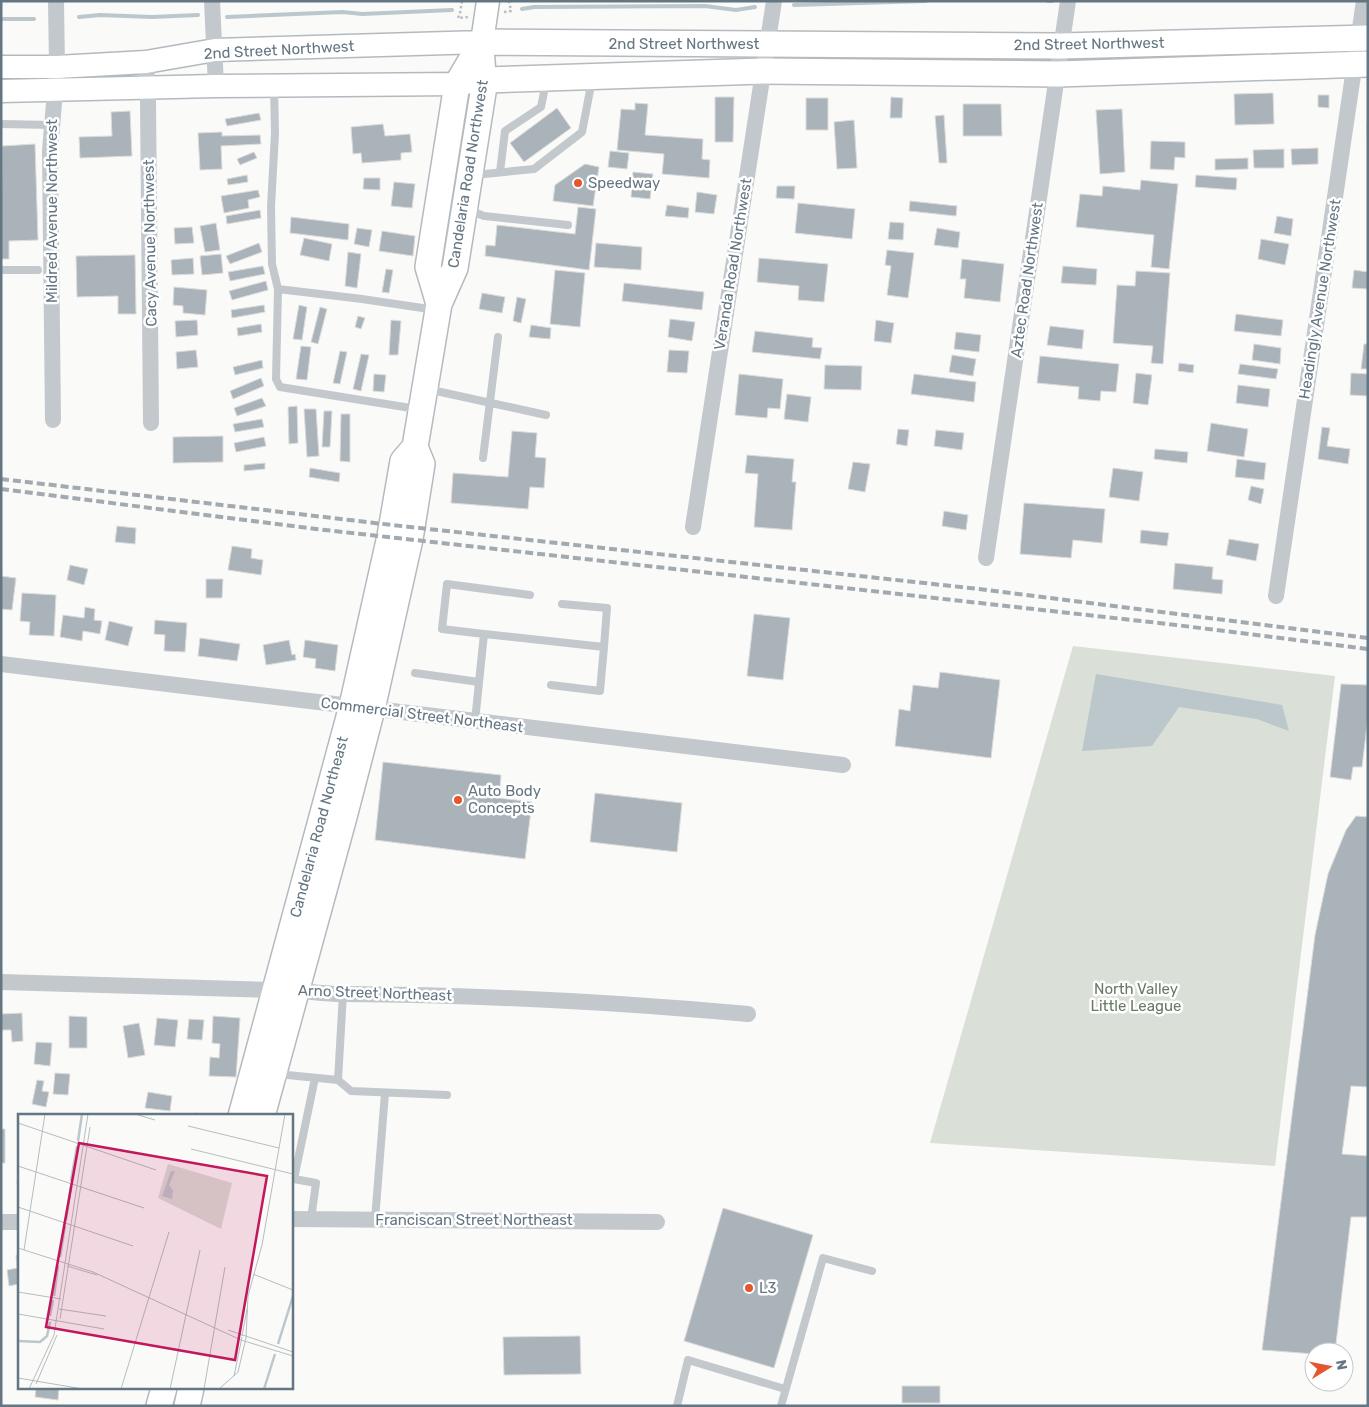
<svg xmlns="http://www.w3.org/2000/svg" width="1369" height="1407" font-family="Rubik,sans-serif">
<rect width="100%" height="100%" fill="#fafaf8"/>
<path fill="#dadfd7" d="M1073 646 1335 676 1275 1166 930 1143Z"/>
<path fill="#bbc7cb" d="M1096 674 1282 705 1289 731 1257 719 1179 707 1152 746 1082 751Z"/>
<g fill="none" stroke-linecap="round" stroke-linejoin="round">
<path stroke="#bbc7cb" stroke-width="4" d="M1048 1H1052
M794 5 926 1
M522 9 534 7 705 6 736 10 755 7
M79 17 100 15 152 17 198 15
M227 17 343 12 362 14 452 10
M1 19H34"/>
</g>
<path fill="#aab3b9" stroke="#dcdcda" d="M1273 93 1274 124 1235 125 1234 94Z
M1318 95H1329V108L1318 107Z
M715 97H734L733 142H715Z
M891 97 903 98 902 118H890Z
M806 98H828V130H806Z
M635 103 648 104 645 135 703 139 702 159 710 160 709 178 662 174 664 154 617 150 621 109 635 110Z
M963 104H1001L1002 136H963Z
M557 108 571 128 524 162 510 143Z
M1122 109 1125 172 1100 174 1096 110Z
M130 111 132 156 80 158 79 137 112 136 111 112Z
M259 113 261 120 227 126 225 119Z
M944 115 947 163H939L935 116Z
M854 120 857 168 837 169 834 122Z
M1367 123H1368V165Z
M383 124 385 136 410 134 412 152 401 153V160L362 163 361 153 353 154 351 127Z
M222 132V136L260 135 261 144 221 146 222 169 200 170 198 133Z
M1151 141 1185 142V158L1175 157 1174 170 1150 169Z
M35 144 38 240 9 241V259H1L2 146Z
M1318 148V164L1292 165 1291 149Z
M1284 149V168H1254L1253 150Z
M610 151 629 153 627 169 608 167Z
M254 152 257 158 240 165 237 159Z
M1248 158V169L1215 170V159Z
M585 164 599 167 593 206 553 201 555 185Z
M633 172 653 174 650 199 631 197Z
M247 175 248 182 228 185 227 179Z
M1196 175 1237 178 1236 190 1195 187Z
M364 178H380V190L363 189Z
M1141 180 1178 184 1169 269 1151 267 1154 235 1076 227 1080 194 1102 196 1103 186 1140 190Z
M394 182 415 184 412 208 391 206Z
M777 186H795L794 199 776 198Z
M258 190 260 197 248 200 249 208 224 213 221 196Z
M697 192 717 195 714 214 695 212Z
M910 201 957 206 956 216 909 211Z
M798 203 855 209 852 239 795 233Z
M667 205 689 208 688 218 665 216Z
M578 207 596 209 589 270 485 256 486 245 495 246 497 225 575 234Z
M260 210 261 218 227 224 226 216Z
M1277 216 1293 219 1291 236 1274 233Z
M291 217 349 224 348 240 290 233Z
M890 222 904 223 903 240 888 239Z
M216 223 220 250 205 252 200 226Z
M192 227 194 243 175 244 174 228Z
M357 228 372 230 369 247 354 244Z
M937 228 960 232 958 248 934 245Z
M382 231 415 236 413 256 379 251Z
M304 238 332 244 329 261 300 255Z
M1261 239 1289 244 1285 265 1258 259Z
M259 243 262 252 230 264 226 256Z
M596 243 642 247 641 270 594 267Z
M887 250 914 253 908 298 887 295 891 266 885 265Z
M348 252 361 254 357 288 345 286Z
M221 254 223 273 202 275 200 256Z
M135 255 136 314H118V296L77 297 76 256Z
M193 258 194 274 172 275 171 260Z
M759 258 828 264 824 302 798 300 799 286 757 282Z
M962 259 1004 264 1000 302 964 298 966 279H960Z
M263 266 265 274 230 281 228 272Z
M1063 266 1097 269 1096 285 1061 283Z
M386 269 393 270 389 293 382 292Z
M555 270 585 273 580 327 550 324Z
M1354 270 1368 272V289L1352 288Z
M1136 271 1170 273 1163 364 1151 363 1153 346 1113 343 1117 285 1135 286Z
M266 281 268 290 232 300 229 291Z
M624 283 704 292 702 310 622 301Z
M174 287 207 290 205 315 183 313V306L173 305Z
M482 293 505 297 502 313 479 309Z
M517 297 526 299 521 323 513 321Z
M264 305 265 312 232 318 231 310Z
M299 305 307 307 302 340 293 339Z
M320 307 327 309 318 344 311 342Z
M1236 314 1283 320 1281 336 1234 331Z
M358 316 365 318 361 329 355 327Z
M670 319 695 322 692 341 668 337Z
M197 320 198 335 176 337 175 321Z
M391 320 401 321 398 355H389Z
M876 320 894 323 891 343 874 341Z
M261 324 262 332 238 336 237 328Z
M531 325 551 328 550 339 529 337Z
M1050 326 1084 330 1082 349 1047 345Z
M755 331 813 338 812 347 822 348 820 359 752 352Z
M956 332 981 335 979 352 954 349Z
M1254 344 1281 348 1280 364 1252 360Z
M1364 344H1368V369H1361Z
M301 346 311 347 307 380 296 379Z
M196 350 198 367 177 369 176 352Z
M669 350 689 351 687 373 667 372Z
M340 351 347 352 340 384 333 383Z
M361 354 369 355 361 391 353 389Z
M952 355 976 359 973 376 949 372Z
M1040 356 1119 364 1116 392 1101 391 1100 401 1078 399 1079 387 1037 383Z
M262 360 263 368 235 375 233 367Z
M1179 363 1194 365 1193 373 1178 371Z
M1240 364 1278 369 1276 379 1238 374Z
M825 365 862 366 861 390 824 389Z
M1136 373 1152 375 1148 405 1133 403Z
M1351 373 1368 374V396L1350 395Z
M374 374 386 375 384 392 373 391Z
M739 374 783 379 780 409 768 408 767 418 735 415Z
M914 374 976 382 974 402 911 394Z
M261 378 264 386 233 399 230 391Z
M1238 385 1270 389 1268 407 1236 403Z
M787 394 811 397 808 422 784 419Z
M262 398 266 406 237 416 234 408Z
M297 406 298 443 289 444 288 407Z
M304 409H316L319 456 307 457Z
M324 411H332L330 447H322Z
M341 414H350V462L340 461Z
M262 419 264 427 235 432 233 424Z
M1211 423 1248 429 1244 457 1207 451Z
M1322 427 1330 428 1327 446 1350 449 1348 464 1318 459Z
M898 429 909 430 907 446 896 444Z
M936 430 964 433 962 450 934 446Z
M512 431 537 433 535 457 546 458 544 488 530 487 528 509 451 503 453 473 508 477Z
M223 436V462L173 463V437Z
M264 437 266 446 236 452 234 443Z
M1155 449 1188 452 1187 463 1154 459Z
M747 455 794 459 792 482H796L792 530 754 527 758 474 745 473Z
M1237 459 1266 463 1264 480 1235 477Z
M853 462 870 464 865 492 848 489Z
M265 463V469L244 471V465Z
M310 468 340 473 339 482 309 477Z
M1113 468 1143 472 1139 501 1109 497Z
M1251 486 1264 489 1261 504 1248 500Z
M1024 503 1105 509 1102 543 1073 540 1071 558 1020 554Z
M944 511 968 515 966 530 942 526Z
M117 526 136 528 135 544 115 542Z
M1141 530 1169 533 1167 546 1140 543Z
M1229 539 1259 544 1256 561 1226 555Z
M232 546 252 549 251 558 263 560 261 575 228 570Z
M1175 563 1213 567 1212 579 1223 580 1222 594 1173 589Z
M70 565 88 569 84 585 67 580Z
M1 576 16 578 12 610 1 609Z
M206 579H223L222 598H206Z
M22 593 56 595 54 636 29 635 30 622 20 621Z
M85 607 95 609 94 620 102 621 100 634 83 631 82 641 60 637 63 615 84 618Z
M754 614 790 618 783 680 747 676Z
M155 620 187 623 185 652 164 651 165 635 154 634Z
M109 621 133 627 128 646 105 640Z
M200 638 240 644 237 661 198 656Z
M289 640 292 655 295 654 296 660 266 665 263 645Z
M305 640 338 645 335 671 315 668 316 659 303 657Z
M940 672 1000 680 991 758 895 746 899 709 910 711 913 685 938 688Z
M1341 684 1368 685V717L1362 767H1353L1351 780 1330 777Z
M383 762 501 775 499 798 532 802 525 859 375 840Z
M595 793 682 803 677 852 590 842Z
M1356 816 1368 817V1087L1351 1086 1342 1154 1368 1156V1217H1351L1335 1352H1314V1354L1262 1350 1315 935 1328 874 1346 830Z
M22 1013 23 1041 12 1042 11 1030H1V1014Z
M69 1016 87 1017V1048H69Z
M213 1016 240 1018 236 1077 209 1076 210 1057 219 1058 220 1044 212 1043Z
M157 1018 178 1020 175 1047 154 1045Z
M189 1019 204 1020 202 1040 187 1039Z
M139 1023 145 1055 128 1058 123 1026Z
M36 1042 52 1043 50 1066 34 1064Z
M55 1073 70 1074 68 1095 53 1094Z
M37 1080 44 1081 42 1091 49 1092 46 1107 32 1104Z
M148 1092 172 1096 170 1111 145 1108Z
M195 1113 221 1115V1116H195Z
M1 1129H5V1163H1Z
M19 1158V1184H17Z
M723 1208 813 1235 774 1368 684 1341Z
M16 1255H19V1284L9 1286 7 1270 17 1268Z
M580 1336 581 1374 504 1375 503 1337Z
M902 1386H940V1403H902Z
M36 1388H59L58 1400 35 1397Z"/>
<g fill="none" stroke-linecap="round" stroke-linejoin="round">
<g stroke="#b3babf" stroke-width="25">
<path id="secondary" d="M1 67H57L146 62 215 50 482 42
M1 91 216 86 457 84 485 80 482 42 488 1"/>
</g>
<g stroke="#b5babe" stroke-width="28">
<path id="primary" d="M439 304 428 267 457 84 482 42 1061 46 1368 38
M241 1116 352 706 390 536 403 461 415 447 439 304 455 268 485 80 763 71 1058 74 1368 64
M262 1116 344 817 372 709 410 539 422 464 415 447
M159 1406 164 1388
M187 1406 191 1388"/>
</g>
<path stroke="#bbbfc2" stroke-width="2.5" stroke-dasharray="2.5 2.5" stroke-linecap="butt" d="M462 1 460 13 458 18 468 17
M504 12 511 11 509 1"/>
<path stroke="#c3c8cc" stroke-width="8" d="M274 87 275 133 271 207 272 264 278 289 276 379 280 387 417 409
M1 124 52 125
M500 172 505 131 541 107 546 82
M474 175 534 169 582 132 592 80
M469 210 484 216 568 225
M1 270H38
M278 289 362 299 436 310
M427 389 546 415
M483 458 498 337
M562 604 607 608 604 647
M484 634 442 629 447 584 530 595
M415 673 479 682
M475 721 484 634 604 647 600 691 551 685
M277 1074 338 1080 343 994
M338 1080 351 1091 447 1095
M311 1219 316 1183 294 1179 315 1078
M375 1220 385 1093
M677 1406 688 1360 785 1389
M781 1406 823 1258 872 1271"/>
<path stroke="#c3c8cc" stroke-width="16" d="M212 1 216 86
M146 62 148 103 151 423
M53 420 50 151 57 67 56 1
M693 527 774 1
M986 558 1068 1
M1276 596 1364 1
M1 664 843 765
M1 982 275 990C298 989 320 994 343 994 478 995 614 1002 748 1014
M291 1219 657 1222
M1 1222H19"/>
<use href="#secondary" stroke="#fff" stroke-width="22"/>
<use href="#primary" stroke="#fff" stroke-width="25"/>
<path stroke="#a2aab0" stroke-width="4" stroke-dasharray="8 4" stroke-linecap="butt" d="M1 479 392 525 979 589 1368 638
M1 489 316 529 1168 624 1368 649"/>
</g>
<g fill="#e4572e" stroke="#fff" stroke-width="2">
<circle cx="578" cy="183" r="5"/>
<circle cx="458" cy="800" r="5"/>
<circle cx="749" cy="1288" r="5"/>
</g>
<g text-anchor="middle" stroke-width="5" stroke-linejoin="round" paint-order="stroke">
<g font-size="15" fill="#657683" stroke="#fff">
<text x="684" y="49">2nd Street Northwest</text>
<text transform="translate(1089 44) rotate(-1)" y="5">2nd Street Northwest</text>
<text transform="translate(279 50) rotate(-3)" y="5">2nd Street Northwest</text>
<text transform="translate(468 174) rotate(-81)" y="5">Candelaria Road Northwest</text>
<text transform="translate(52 211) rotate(-90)" y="5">Mildred Avenue Northwest</text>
<text transform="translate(150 243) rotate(-91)" y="5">Cacy Avenue Northwest</text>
<text transform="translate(733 264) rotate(-81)" y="5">Veranda Road Northwest</text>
<text transform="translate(1027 280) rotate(-82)" y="5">Aztec Road Northwest</text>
<text transform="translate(1320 299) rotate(-81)" y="5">Headingly Avenue Northwest</text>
<text transform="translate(422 715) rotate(7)" y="5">Commercial Street Northeast</text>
<text transform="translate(319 827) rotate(-75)" y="5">Candelaria Road Northeast</text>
<text transform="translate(375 993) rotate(2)" y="5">Arno Street Northeast</text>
<text x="474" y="1225">Franciscan Street Northeast</text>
</g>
<g font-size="15" fill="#657683" stroke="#fff" text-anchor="start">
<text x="588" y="188">Speedway</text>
<text x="468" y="796">Auto Body<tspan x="468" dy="17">Concepts</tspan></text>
<text x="759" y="1293">L3</text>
</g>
<g font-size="15" fill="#687a64" stroke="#fff">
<text x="1136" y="994">North Valley<tspan x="1136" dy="17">Little League</tspan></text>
</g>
</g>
<g transform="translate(18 1114)">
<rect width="275" height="275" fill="#fafaf8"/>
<path d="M150 50 214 69 203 115 140 84Z" fill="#dadfd7"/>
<path d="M153 57H157L151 71 155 76 154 85 144 82Z" fill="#bbc7cb"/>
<path fill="none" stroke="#bbc7cb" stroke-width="2.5" d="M60 27 64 0M53 67 59 32M48 106 53 72M42 143 47 112M36 182 40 152M32 202 35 186M0 227 22 228 29 222 32 208M260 230 275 182M246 275 257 240"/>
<path fill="none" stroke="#b5bdc2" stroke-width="1" d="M117 0 137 6M0 9 138 56M170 12 261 34M173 35 275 60M0 52 126 94M0 93 115 132M0 134 75 158 223 226 275 242M6 136 27 0M49 152 79 161M235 160 275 176M0 178 43 185M41 195 88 202M0 200 86 215M42 205 72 13M210 216 275 238M224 222 229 195M228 224 230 182 244 131 267 0M216 262 224 223M0 264 65 275M18 270 39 221M11 275 36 221 70 0M103 275 151 118M152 275 182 136M186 275 207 153M201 275 220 258 228 224"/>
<path fill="#c2185b" fill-opacity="0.15" stroke="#c2185b" stroke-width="2.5" d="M61 29 249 62 217 246 28 213Z"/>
<rect width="275" height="275" fill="none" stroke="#657683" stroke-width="2.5"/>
</g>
<rect width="1369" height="1407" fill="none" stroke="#657683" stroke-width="5"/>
<g transform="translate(1329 1367) rotate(80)"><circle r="24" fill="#ffffff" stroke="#c1c8cd"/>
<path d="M0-4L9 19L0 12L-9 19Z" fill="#e4572e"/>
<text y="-8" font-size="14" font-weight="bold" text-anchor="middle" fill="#657683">N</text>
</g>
</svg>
